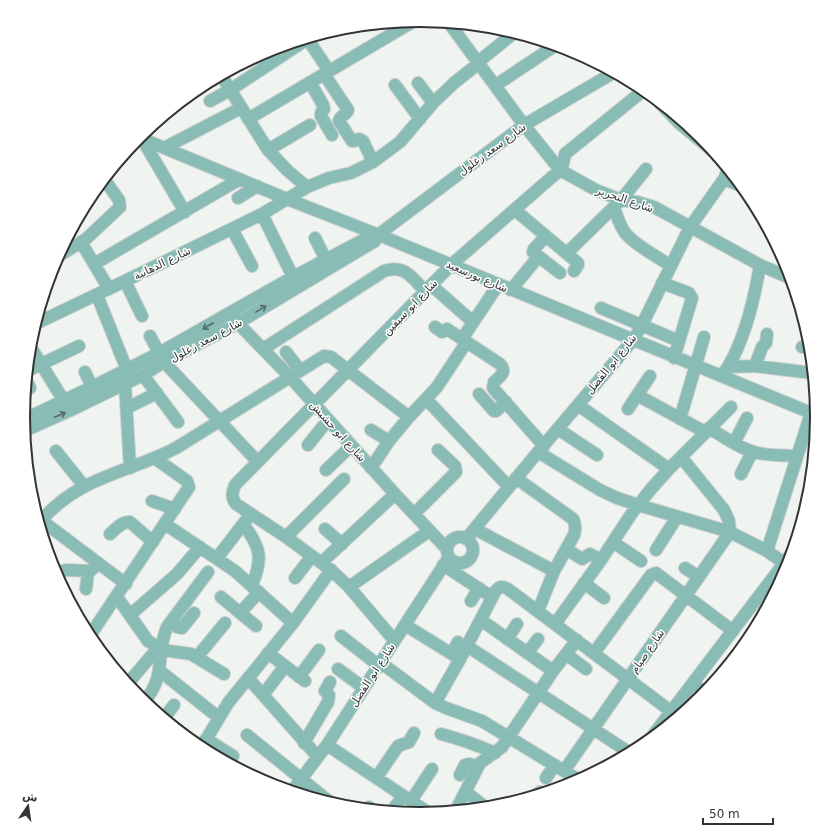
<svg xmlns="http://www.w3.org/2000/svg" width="839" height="834" font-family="'DejaVu Sans',Vazirmatn,sans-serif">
<rect width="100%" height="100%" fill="#f0f4f1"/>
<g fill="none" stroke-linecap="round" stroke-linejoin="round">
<g stroke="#ced1cf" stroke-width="14">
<path id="minor" d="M449 23 524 125 560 170 596 190 621 200 637 202 654 207 760 265 790 278
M307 38 329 71
M478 62 514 33
M324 74 348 110C347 115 340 115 339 121L352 141H354L359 139 363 141 373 162
M221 75 268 150 288 171 307 187
M310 82 323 105 324 109 321 113V116L332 135
M418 83 433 103
M395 85 420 119
M496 85 556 45
M210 101 230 90 309 38
M659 102 679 123 713 151
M248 119 414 21
M138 137 287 199 384 237 816 415
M142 139 185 212
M164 148 241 108
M268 150 310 125
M724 179 741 186
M238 198 257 186
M614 207C617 216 620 228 627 235 638 247 658 257 671 266
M515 210 578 263V265L574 271
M262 214 293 277
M232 229 252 266
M546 236 534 249 533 252 560 273
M315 238 326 260
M81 242 109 289
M567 253 621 200 646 169
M57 257 86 239 120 207 119 200 104 179
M94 264 240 179
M125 281 142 316
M662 283 689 293 692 298 674 358
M431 285 473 322
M511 290 538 257
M97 295 127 370
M601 308 679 341
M232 317 290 377 395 494 447 549
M35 324 125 281 262 214 307 187 329 178 351 173 373 162 400 142 433 103 454 83 479 63
M435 327 442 332 447 329 500 364C507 372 501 376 494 382L493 388 544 446
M150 336 164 362 257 461
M462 339 498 285
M30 346 64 401
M802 347H810
M263 349 384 271C405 264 412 278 425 291
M286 352 300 370
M755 366 762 347 766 343 767 334
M728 367 755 366 812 373
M27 371 79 346
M85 372 92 387
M143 375 178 422
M722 376C743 347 754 301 760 265
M26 380 30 388
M125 384 130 468
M479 394 494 411H496L506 402
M637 395 705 432
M426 399 509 487
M578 405 669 469
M127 408 157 393
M628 409 650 376
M680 419 704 337
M23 420 92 387 159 353 293 277 365 239 378 235 524 125 613 73
M709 428C723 436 738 448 754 452 767 456 783 455 797 456
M558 429 597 455
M371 430 389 441
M24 431 71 410 143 375 164 362 238 323 375 241
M734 443 747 418
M308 445 328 420
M56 451 84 486
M538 452 600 490 617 498 638 505 730 532 767 551 787 565
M371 468 389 441 409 417 437 387 466 343
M326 470 351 446
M741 474 752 452
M516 478 573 519C576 525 576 529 574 535L554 571 538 611
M152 501 175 509
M414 514 456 472 455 466 438 450
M37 517 126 584
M39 523C78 476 126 474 176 448L324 356 331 357 409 417
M165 524 235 571 293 623
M243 524C261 547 263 559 252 585
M325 529 342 544
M475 529 554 571
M110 534C116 529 122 521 130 522L153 542
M286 537 344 479
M447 550a13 13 0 1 1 26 0a13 13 0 1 1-26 0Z
M466 539 538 452 633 340 642 325 690 227 724 179 728 170
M613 542 641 561
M566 549 582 559 590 554 601 560
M656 550 677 517
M767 551 811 413
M217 558 247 519
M322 562 395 494
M443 565 492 597
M685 568 699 577
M55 573 66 570 90 571 98 564
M295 578 312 556
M584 583 604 598
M349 587 429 531
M86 589 88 571
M117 597 148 641 162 650 191 654 224 674
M221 597 256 626
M471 601 479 588
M240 613 259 592
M130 615 177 574 200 547
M481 620 553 671
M171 622 177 627 182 628 194 613
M555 624 601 560 632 513 651 489 669 469 731 407
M405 625 460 659
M341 636 378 665
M89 637 189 487 187 481 156 459
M507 639 517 624
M394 640 349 587 331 570 286 537 236 504C231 497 232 493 235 485L451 265 560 170 563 164 565 154 644 90
M467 646 630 753
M268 653 305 681
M527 653 538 639
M594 653 651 575 656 573 733 631
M452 654 458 642
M566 654 586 669
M197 657 225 623
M380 662 435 703 446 708 482 721 579 780
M338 669 364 688
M160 671 218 717
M299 677 319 650
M248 678 318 757
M129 682 158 648
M693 684 705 692
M263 695 285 666
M144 702C167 675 155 656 167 627L208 572
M435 703 460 659 495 592C499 586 502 586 508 589L672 712
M164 718 174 705
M441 734C460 739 477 745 495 753
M247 735 331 803
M651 738 791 554
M206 739 233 756
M304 743 328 702 329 695 325 691 330 682
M327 745 429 813
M201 748 228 703 293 623 331 570
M564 771 730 532 729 521 724 510 681 457
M460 775 465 765 470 764 478 767
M377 777 398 746 409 742 414 733
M546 778 555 765
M292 791 327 745 449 557
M466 792 485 807
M537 794 540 792
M411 801 432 769
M367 809 369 807
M456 810 480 763 502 747 553 671 577 640
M392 811 403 796"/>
</g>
<use href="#minor" stroke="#88bcb4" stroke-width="12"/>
</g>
<defs><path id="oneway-shaft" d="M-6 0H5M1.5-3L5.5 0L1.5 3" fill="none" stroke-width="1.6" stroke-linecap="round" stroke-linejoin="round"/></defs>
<g stroke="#546a66">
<use href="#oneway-shaft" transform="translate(261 309) rotate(-31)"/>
<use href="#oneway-shaft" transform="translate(208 326) rotate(150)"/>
<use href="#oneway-shaft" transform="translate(60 415) rotate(-23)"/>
</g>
<g text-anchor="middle" stroke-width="3" stroke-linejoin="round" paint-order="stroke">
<g font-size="11" fill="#323332" stroke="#fff">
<text transform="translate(492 149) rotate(-36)" y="4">شارع سعد زغلول</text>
<text transform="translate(625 199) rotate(19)" y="4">شارع التحرير</text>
<text transform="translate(162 263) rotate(-26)" y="4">شارع الدهانية</text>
<text transform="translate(477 276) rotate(23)" y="4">شارع بورسعيد</text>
<text transform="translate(410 307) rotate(-46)" y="4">شارع ابو سيفين</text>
<text transform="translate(206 340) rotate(-28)" y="4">شارع سعد زغلول</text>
<text transform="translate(611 364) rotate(-51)" y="4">شارع ابو الفضل</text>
<text transform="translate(338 431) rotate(48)" y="4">شارع ابو حشيش</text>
<text transform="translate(647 651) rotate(-55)" y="4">شارع صيام</text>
<text transform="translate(372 675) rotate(-57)" y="4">شارع ابو الفضل</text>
</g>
</g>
<path d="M0 0H839V834H0ZM30 417a390 390 0 1 1 780 0a390 390 0 1 1-780 0Z" fill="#fff" fill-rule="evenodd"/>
<path fill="none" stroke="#323332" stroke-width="2" d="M30 417a390 390 0 1 1 780 0a390 390 0 1 1-780 0Z"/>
<g transform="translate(28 806) rotate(13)" stroke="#ffffff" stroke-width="3" paint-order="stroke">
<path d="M0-3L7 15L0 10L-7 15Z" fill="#323332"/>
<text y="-6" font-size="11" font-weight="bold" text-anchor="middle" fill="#323332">ش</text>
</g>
<path d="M703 818v6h70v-6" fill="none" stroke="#323332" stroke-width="2"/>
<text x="709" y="818" font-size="12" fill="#323332" stroke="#ffffff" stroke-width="3" paint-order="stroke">50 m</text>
</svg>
